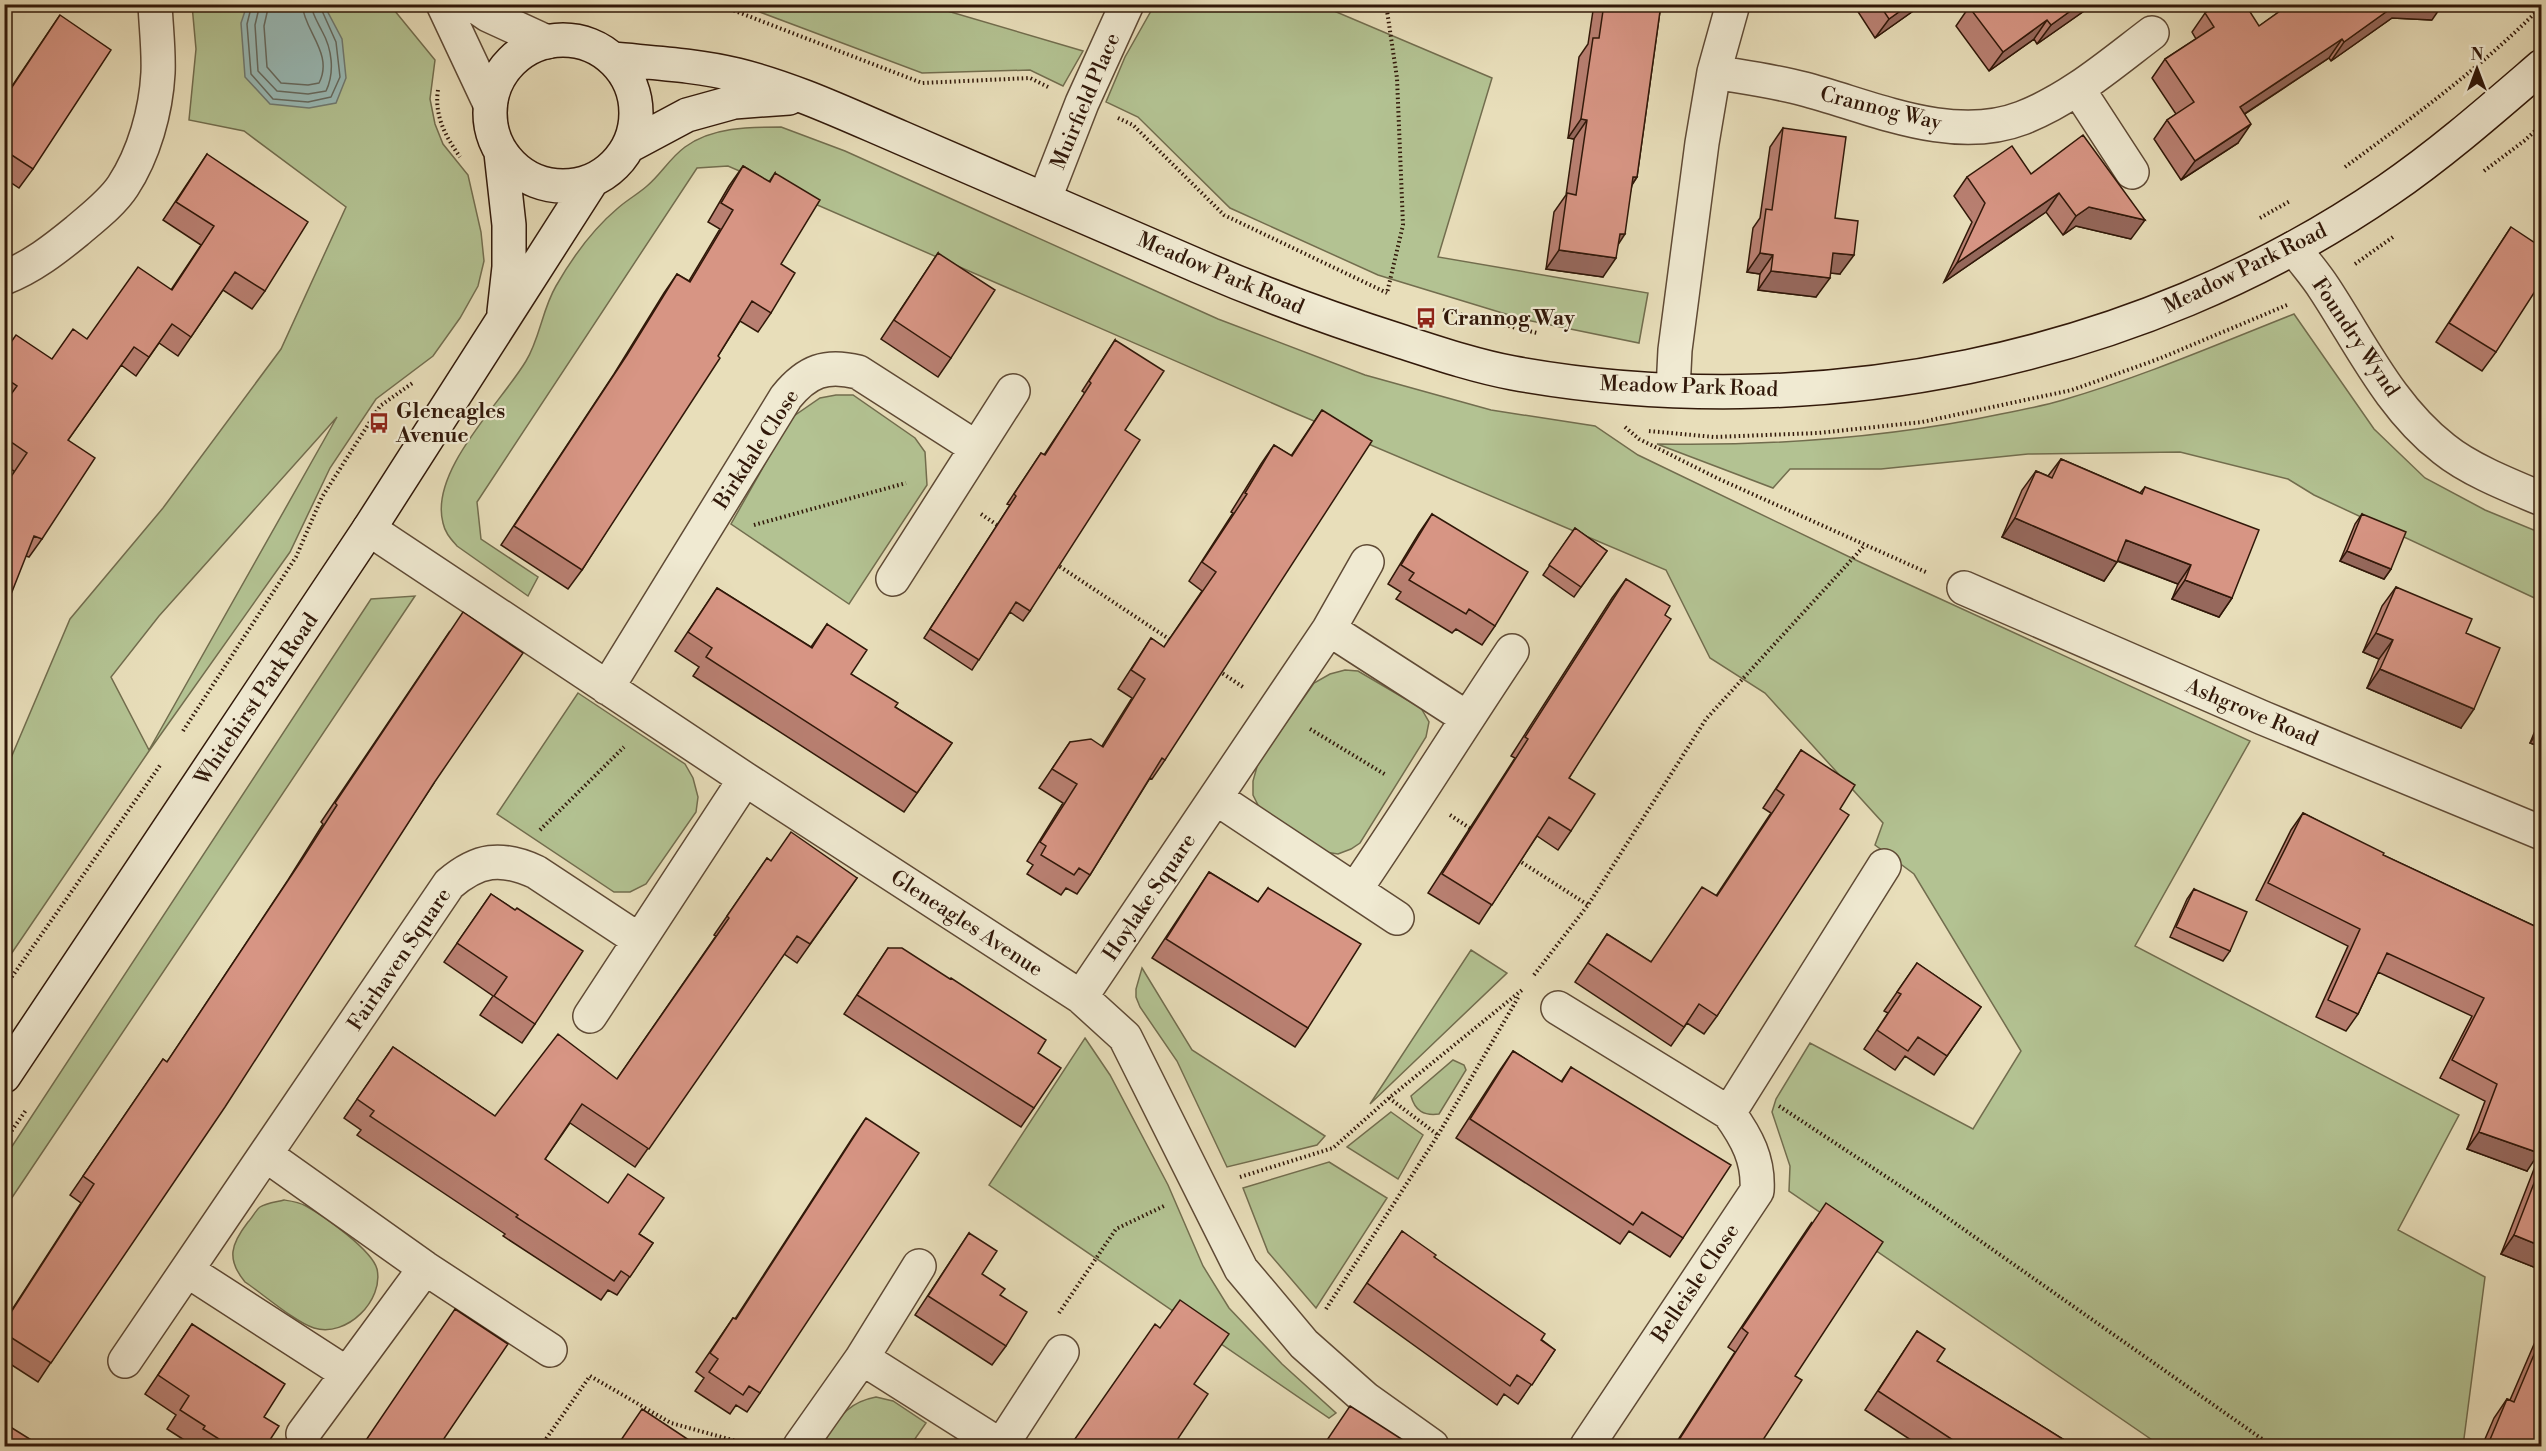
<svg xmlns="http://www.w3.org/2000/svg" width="2546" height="1451" font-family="'Libre Bodoni',serif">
<rect width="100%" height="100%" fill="#e8deba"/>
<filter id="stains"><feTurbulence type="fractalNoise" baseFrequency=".00333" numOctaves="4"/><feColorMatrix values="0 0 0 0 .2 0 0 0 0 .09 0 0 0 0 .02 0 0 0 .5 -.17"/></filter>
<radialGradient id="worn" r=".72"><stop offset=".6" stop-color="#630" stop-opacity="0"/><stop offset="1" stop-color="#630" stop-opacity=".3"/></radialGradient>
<path fill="#b3c292" stroke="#726d4e" stroke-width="1.5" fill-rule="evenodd" d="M1155 4 1320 5 1492 78 1438 257 1648 293 1639 343 1522 319 1378 275 1230 208 1138 117 1106 102 1125 57Z
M192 5H390L435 60 430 99 435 124 443 144 468 175 481 232 484 261 478 286 460 318 433 356 376 399 330 468 290 552 149 751 5 963V772L70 619 163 508 281 349 346 207 244 131 189 120 196 49ZM337 417 149 750 111 677 159 616Z
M741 5H927L1083 51 1063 86 1030 70 922 73Z
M781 127 845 151 1218 319 1365 375 1491 410 1595 426 1638 455 1862 563 2250 741 2135 946 2459 1115 2398 1230 2485 1277 2463 1446H2161L1789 1191 1790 1166 1772 1112 1776 1099 1810 1043 1973 1129 2021 1051 1914 874 1875 845 1883 823 1765 693 1710 658 1666 570 1288 410 728 166 697 168 477 502 481 539 538 577 528 596 457 546C451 539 445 533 443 523 429 471 501 403 526 361 540 338 542 310 556 286 572 258 593 229 618 208 627 200 638 194 647 186 661 174 670 158 685 147 712 127 749 127 781 127Z
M2294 314 2374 429 2425 478 2485 510 2541 533V601L2314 495 2288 479 2180 452 2028 454 1881 469H1790L1773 488 1657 444C1773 446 1888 438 2001 414 2022 410 2043 406 2063 400 2142 377 2218 344 2294 314Z
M836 395H853L915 438 925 452 927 485 849 604 731 524 791 418 820 398Z
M415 596 5 1208V1157L371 599Z
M1345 670 1358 671 1421 708 1429 722 1426 737 1360 843 1351 849 1338 854 1325 852 1260 809 1253 795V781L1258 763 1314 683 1330 674Z
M578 693 685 764 693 778 698 797 696 812 646 884 630 892H614L497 814Z
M1471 950 1507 973 1370 1104Z
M1142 968 1192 1050 1325 1136 1317 1145 1227 1167 1177 1061 1140 1007 1136 997V989Z
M1085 1038 1110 1075 1168 1185 1203 1266 1229 1308 1282 1364 1336 1413 1329 1418 989 1185Z
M1453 1060 1464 1065 1466 1070 1439 1114C1424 1116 1415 1111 1411 1096Z
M1391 1112 1423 1135 1398 1179 1347 1147Z
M1329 1162 1387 1198 1316 1308 1268 1252 1243 1188Z
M284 1200C291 1201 299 1202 306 1206 324 1216 372 1250 377 1269 384 1300 347 1338 314 1328 295 1322 263 1294 245 1282 226 1259 231 1244 248 1222 252 1218 256 1210 260 1207 266 1203 276 1202 284 1200Z
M876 1397 893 1401 926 1423 910 1446H821C838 1421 844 1403 876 1397Z"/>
<path fill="#99bbb8" stroke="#6f7a72" stroke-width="1.5" d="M247 5H324L342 39 346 78 336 103 309 108 270 104 245 77 241 23Z"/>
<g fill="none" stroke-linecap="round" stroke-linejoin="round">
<path stroke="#656a60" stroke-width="1.5" d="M252 4 247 24 251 74 273 99 308 102 331 97 340 77 336 42 319 4
M260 4 255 25 258 71 277 91 308 94 326 91C335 72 332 49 322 31 318 23 312 14 311 4
M269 4 264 26 267 67 281 83 308 85 319 83C334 54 304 31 302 4"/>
<g stroke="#5f4a35" stroke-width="36">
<path id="street" d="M443 4 490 104
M472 4 488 15 547 42
M1714 72C1743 77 1774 81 1804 89 1872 107 1952 145 2022 118 2071 99 2111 64 2152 33
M2078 89 2132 172
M1045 198 1082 103 1127 4
M2294 248C2304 262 2315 274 2324 288 2361 344 2390 407 2444 449 2470 470 2511 486 2542 499
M4 278C32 267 55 249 77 231 92 218 112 203 123 186 144 154 156 111 158 73 159 51 156 27 155 4
M1673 390 1675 350 1702 143 1714 72 1733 4
M369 529 745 779 1081 997 1125 1037 1241 1269 1304 1344 1366 1399 1432 1446
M893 579 1013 391
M1964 588 2263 718 2542 833
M1329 629 1467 718
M607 688 786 397C807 371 826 364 858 372L975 447
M1216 798 1397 918
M1355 890C1409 811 1459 730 1512 651
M1081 997 1329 629 1367 562
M1558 1008 1729 1113
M590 1016 745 779
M266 1155 425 1268 550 1350
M188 1271 346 1373
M862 1358 1001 1446
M125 1361 449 884C478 859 501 856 536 872L639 940
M303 1434 425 1268
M800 1446 862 1358 919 1266
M1001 1446 1062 1352
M1587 1446 1757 1191C1759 1160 1747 1138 1729 1113L1884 866"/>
</g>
<g stroke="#311809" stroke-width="36">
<path id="secondary" d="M490 113a73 73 0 1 1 146 0a73 73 0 1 1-146 0Z
M613 59C654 63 697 65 737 75 794 89 848 115 902 138 1001 180 1099 224 1198 266 1265 295 1334 320 1403 342 1440 354 1476 366 1513 373 1813 427 2136 363 2388 190 2442 153 2492 109 2542 66
M629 146 687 115 734 102 789 98
M501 153 509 225V267L504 312
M4 1076 369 529 591 182"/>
</g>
<path stroke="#311809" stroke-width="4" stroke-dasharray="1.5 3" stroke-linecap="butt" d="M717 4 922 83 1030 78 1048 87
M1386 4 1397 78 1403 225 1387 293
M438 90C434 116 446 137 460 157
M1118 118 1133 125 1224 215 1387 293
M2345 167C2413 117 2482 67 2542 6
M2484 171 2524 141 2542 125
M2260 218 2290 201
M2355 264 2393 237
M1443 310 1537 333
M1625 427 1639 439 1719 479 1928 573
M1649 431 1714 437 1818 433 1922 422 2072 390 2161 358 2287 305
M981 514 1000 527
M754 525 906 483
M1056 564 1172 641
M1219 671 1243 687
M1310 729 1386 775
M183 731 296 557 322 497 380 406 414 382
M1450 815 1474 831
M540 830 624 747
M1518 860 1588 905
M1534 975 1588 905 1706 719 1865 545
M4 988 161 764
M1389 1098 1438 1135
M1779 1106 1932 1207 2272 1446
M4 1142 26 1110
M1240 1177 1333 1148 1389 1098 1522 990
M1326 1309 1438 1135 1519 996
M1059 1313 1116 1229 1166 1205
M541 1446 590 1376 671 1423 754 1446"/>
<use href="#street" stroke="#f0ead2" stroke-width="33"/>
<use href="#secondary" stroke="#f0ead2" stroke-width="33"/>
</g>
<path fill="#b98072" stroke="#311809" stroke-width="1.5" d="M1594 4H1661L1637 177 1632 185 1618 244 1603 277 1546 269 1554 212 1566 195 1574 139 1568 138 1579 57 1588 44Z
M1853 4H1923L1875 38Z
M1973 4H2094L2037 44 2034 39 1989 71 1956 26 1969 7Z
M2290 4 2432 20 2392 18 2331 61 2329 58 2245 114 2238 143 2181 180 2154 139 2167 120 2176 114 2152 78 2165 59 2196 39 2192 32 2205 13 2259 26Z
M60 15 33 169 19 188 4 178V98Z
M1783 128 1835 218 1840 274 1830 273 1816 297 1758 290 1760 274 1747 272 1753 228 1760 218 1770 147Z
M207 154 265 291 252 309 223 290 178 356 159 343 136 376 121 365 68 440 42 539 29 557 26 556 14 471 4 465V352L52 359 171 290 201 245 163 220Z
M743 166 769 182 775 173 781 264 771 313 758 332 740 321 582 570 568 589 501 545 614 374 664 293 677 274 689 281 720 229 708 222 729 186Z
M2031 174 2131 239 2076 226 2063 235 2046 212 1944 282 1972 222 1954 196 1967 177Z
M2541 209V227L2536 216Z
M2511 227 2496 352 2482 371 2436 342Z
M938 253 951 358 938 377 881 339Z
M1115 340 1125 430 1030 611 1023 621 1010 612 972 670 924 638 1010 505 1007 504 1041 453 1044 455 1085 393 1082 391Z
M2541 406V414L2538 412Z
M1322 410 1165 760 1152 779 1150 778 1090 875 1077 894 1066 888 1061 895 1027 874 1033 865 1027 861 1063 803 1039 788 1070 742 1102 746 1132 698 1118 689 1151 638 1164 647 1202 591 1189 581 1233 513 1231 512 1261 464 1274 445 1291 456Z
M2061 459 2140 493 2145 487 2232 598 2219 617 2172 599 2178 584 2117 561 2104 581 2002 537 2022 490 2036 471 2048 476Z
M1432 514 1495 626 1482 645 1456 629 1452 633 1396 599 1401 592 1388 584 1419 533Z
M2362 514 2391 569 2384 579 2340 561 2355 524Z
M1575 528 1607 551 1574 597 1543 575Z
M1626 579 1665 615 1569 778 1571 831 1558 850 1537 836 1479 924 1428 893 1515 758 1511 756 1612 598Z
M2396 587 2466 633 2461 728 2367 688 2379 659 2363 652 2382 606Z
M717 588 811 647 827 624 851 674 895 707 952 743 904 812 693 676 699 667 675 651Z
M450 631 434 783 38 1382 4 1360V1322L81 1203 70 1195 163 1059 167 1062 288 880 323 824 321 822Z
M2541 716V747L2530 743Z
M1801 750 1840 809 1717 1016 1704 1034 1687 1023 1671 1046 1575 982 1607 934 1651 962 1716 896 1771 813 1763 808Z
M2303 813 2383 855 2541 929 2527 1171 2467 1149 2485 1101 2440 1078 2472 1016 2378 972 2358 1014 2346 1031 2316 1017 2348 946 2256 900 2291 830Z
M767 858 771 861 857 878 797 963 784 954 635 1167 570 1123 545 1159 639 1234 653 1243 617 1295 608 1290 601 1300 503 1236 505 1234 357 1135 361 1130 344 1118 393 1047 495 1116 617 1079 716 936 714 935Z
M1209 872 1258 902 1268 888 1308 1028 1295 1047 1152 958Z
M2194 889 2230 951 2223 961 2170 937 2187 899Z
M491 894 515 910 535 1024 522 1043 480 1015 493 996 444 962Z
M888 948 1038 1053 1034 1108 1021 1127 844 1014Z
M1917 963 1981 1007 1934 1075 1905 1056 1895 1070 1864 1049 1888 1013 1884 1011Z
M1513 1051 1561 1082 1571 1067 1683 1238 1670 1257 1629 1231 1620 1244 1456 1138 1500 1070Z
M866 1118 760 1393 747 1412 736 1405 730 1414 695 1391 704 1378 696 1372 733 1318 735 1319 853 1137Z
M2541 1151V1270L2501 1254Z
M1812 1222 1795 1376 1759 1446H1674L1735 1352 1728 1347Z
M1402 1231 1434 1257 1555 1350 1518 1404 1504 1394 1497 1405 1354 1302Z
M969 1233 982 1274 1000 1295 1006 1346 992 1365 915 1315Z
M192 1324 264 1417 266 1446H191L192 1445 167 1429 176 1415 145 1394Z
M2541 1330V1446H2482L2494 1418 2507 1399 2510 1400 2538 1335Z
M1917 1331 1937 1361 2074 1446H1920L1865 1410Z"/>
<path fill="#96685c" stroke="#311809" stroke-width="1.5" d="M1910 4H1923L1875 38 1889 19Z
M2080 4H2094L2037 44 2051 25Z
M2397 4H2443L2432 20 2392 18 2331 61 2344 42Z
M2047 20 2034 39 1989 71 2003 52Z
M2342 39 2329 58 2226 126 2240 107Z
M1581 119 1587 120 1574 139 1568 138Z
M2251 124 2238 143 2181 180 2195 161Z
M1633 177H1637L1624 196Z
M2059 193 2046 212 1944 282 1957 263Z
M2089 207 2145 220 2131 239 2076 226 2063 235 2076 216Z
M1620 234H1625L1612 254Z
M1559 250 1616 258 1603 277 1546 269Z
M1760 253 1773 255 1760 274 1747 272Z
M1833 253 1854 255 1840 274 1819 272Z
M1771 271 1830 278 1816 297 1758 290Z
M2015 518 2117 562 2104 581 2002 537Z
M2126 540 2191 565 2178 584 2113 559Z
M2347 551 2391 569 2384 579 2340 561Z
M2185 580 2232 598 2219 617 2172 599Z
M2376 633 2393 640 2379 659 2363 652Z
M2380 669 2474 709 2461 728 2367 688Z
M2541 727V747L2530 743Z
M2479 1132 2539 1153 2527 1171 2467 1149Z
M2514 1235 2541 1246V1270L2501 1254Z
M2489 1442 2499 1446H2486Z"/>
<path fill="#d79584" stroke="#311809" stroke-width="1.5" d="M1604 4H1661L1637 177H1633L1625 234H1620L1616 258 1559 250 1567 193 1576 195 1587 120 1581 119 1593 38H1599Z
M1879 4H1910L1889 19Z
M1973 4H2080L2051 25 2047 20 2003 52 1969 7Z
M2218 4H2245L2259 26 2290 4H2397L2344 42 2342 39 2240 107 2251 124 2195 161 2167 120 2194 102 2165 59 2214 27 2205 13Z
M60 15 111 50 33 169 4 150V99Z
M1783 128 1846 137 1835 218 1858 221 1854 255 1833 253 1830 278 1771 271 1773 255 1760 253 1766 209 1772 210Z
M2083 135 2145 220 2089 207 2076 216 2059 193 1957 263 1985 203 1967 177 2012 146 2031 174Z
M207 154 308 222 265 291 235 272 191 337 172 324 149 357 134 347 68 440 95 458 42 539 34 536 4 612V487L27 453 4 437V404L17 386 4 377V352L16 335 52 359 73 329 87 339 138 267 172 290 214 226 176 202Z
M743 166 770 182 775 173 820 200 781 264 795 273 771 313 752 301 718 356 720 358 582 570 514 526 627 355 677 274 690 282 733 210 721 203Z
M2511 227 2541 247V282L2496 352 2449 323Z
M938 253 995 290 951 358 894 320Z
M1115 340 1164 371 1125 430 1140 440 1030 611 1016 602 979 660 930 629 1016 496 1014 494 1041 453 1045 455 1091 383 1089 381Z
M1322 410 1372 441 1165 760 1162 758 1090 875 1079 868 1074 875 1041 855 1046 846 1040 842 1077 784 1052 769 1070 742 1091 739 1103 747 1145 679 1131 670 1151 638 1164 647 1216 572 1202 562 1247 494 1245 493 1274 445 1292 456Z
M2061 459 2142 494 2145 487 2259 530 2232 598 2185 580 2191 565 2126 540 2117 562 2015 518 2036 471 2052 478Z
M1432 514 1528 572 1495 626 1469 609 1466 614 1409 580 1414 573 1401 565Z
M2362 514 2406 532 2391 569 2347 551Z
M1575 528 1607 551 1581 587 1549 565Z
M1626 579 1670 606 1665 615 1671 619 1569 778 1595 794 1571 831 1549 817 1492 905 1442 874 1528 739 1525 737Z
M2396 587 2472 619 2466 633 2500 648 2474 709 2380 669 2393 640 2376 633Z
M717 588 812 648 827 624 867 650 851 674 898 703 895 707 952 743 917 793 706 657 712 648 688 632Z
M463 612 523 653 434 783 225 1107 51 1363 4 1333V1323L94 1184 83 1176 163 1059 167 1062 301 861 337 805 335 803Z
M4 746 10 748 4 761Z
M1801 750 1855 785 1840 809 1849 815 1717 1016 1699 1004 1684 1027 1588 963 1607 934 1651 962 1702 887 1717 896 1784 795 1776 789Z
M2303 813 2384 853 2383 855 2541 929V1148L2539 1153 2479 1132 2497 1084 2452 1060 2484 998 2387 953 2358 1014 2328 1000 2360 929 2268 883Z
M791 832 857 878 810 944 797 936 649 1149 582 1104 545 1159 608 1203 628 1174 664 1198 639 1234 653 1243 630 1277 621 1271 614 1281 516 1217 518 1215 370 1116 374 1111 357 1099 393 1047 495 1116 558 1034 617 1079 729 918 727 916 767 858 771 861Z
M1209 872 1258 902 1268 888 1361 944 1308 1028 1166 939Z
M2194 889 2247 912 2230 951 2176 927Z
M491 894 515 910 517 908 583 951 535 1024 494 996 507 977 457 943Z
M888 948H902L950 979 951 978 1046 1040 1038 1053 1061 1068 1034 1108 857 995Z
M1917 963 1981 1007 1947 1056 1918 1037 1908 1051 1877 1030 1901 994 1897 992Z
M1513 1051 1562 1082 1571 1067 1731 1165 1683 1238 1642 1212 1633 1225 1470 1119Z
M866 1118 919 1153 760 1393 749 1386 743 1395 709 1372 718 1359 710 1353 733 1318 736 1319Z
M2541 1165V1246L2514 1235Z
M1826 1203 1883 1242 1795 1376 1802 1380 1759 1446H1675L1748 1333 1742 1328Z
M1402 1231 1436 1255 1434 1257 1545 1334 1541 1340 1555 1350 1532 1385 1517 1375 1510 1386 1367 1283Z
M969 1233 997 1251 982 1274 1005 1289 1000 1295 1027 1312 1006 1346 928 1296Z
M1180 1300 1229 1334 1194 1384 1208 1394 1173 1446H1070L1155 1324 1160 1328Z
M455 1309 508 1344 439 1446H362Z
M192 1324 285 1384 264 1417 279 1426 266 1446H230L203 1429 205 1426 180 1410 189 1396 158 1375Z
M1917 1331 1945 1349 1937 1361 2074 1446H1962L1878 1391Z
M2541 1338V1446H2499L2489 1442 2507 1399 2514 1402Z
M1350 1406 1403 1440 1398 1446H1323Z
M642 1409 698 1446H617Z
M4 1423 41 1446H4Z"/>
<defs>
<g id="bus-bare" transform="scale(1.62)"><path d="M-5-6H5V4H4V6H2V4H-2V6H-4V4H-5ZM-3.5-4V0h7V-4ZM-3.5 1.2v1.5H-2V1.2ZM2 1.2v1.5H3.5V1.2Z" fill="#8f2418" stroke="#f0ead2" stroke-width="2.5" paint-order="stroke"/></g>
</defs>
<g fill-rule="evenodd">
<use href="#bus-bare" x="1426" y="318"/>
<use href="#bus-bare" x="379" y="423"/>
</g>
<g text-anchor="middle" stroke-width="4.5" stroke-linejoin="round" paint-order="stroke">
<g font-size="21" fill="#311809" stroke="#f0ead2">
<text transform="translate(1085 101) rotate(-67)" y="7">Muirfield Place</text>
<text transform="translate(1881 108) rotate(14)" y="7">Crannog Way</text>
<text transform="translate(2245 268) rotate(-26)" y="7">Meadow Park Road</text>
<text transform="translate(1221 273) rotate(23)" y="7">Meadow Park Road</text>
<text transform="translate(2356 337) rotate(56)" y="7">Foundry Wynd</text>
<text transform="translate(1689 386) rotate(2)" y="7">Meadow Park Road</text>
<text transform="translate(756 449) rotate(-57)" y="7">Birkdale Close</text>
<text transform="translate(256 699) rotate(-56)" y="7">Whitehirst Park Road</text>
<text transform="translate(2252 712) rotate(23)" y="7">Ashgrove Road</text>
<text transform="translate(1149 897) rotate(-56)" y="7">Hoylake Square</text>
<text transform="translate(967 923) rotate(33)" y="7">Gleneagles Avenue</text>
<text transform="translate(399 959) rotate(-56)" y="7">Fairhaven Square</text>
<text transform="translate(1695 1283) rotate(-56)" y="7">Belleisle Close</text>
</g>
<g font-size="21" font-weight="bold" fill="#311809" stroke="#f0ead2" text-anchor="start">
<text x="1443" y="325">Crannog Way</text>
<text x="396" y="418">Gleneagles<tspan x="396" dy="24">Avenue</tspan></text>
</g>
</g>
<rect width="2546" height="1451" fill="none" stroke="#e8deba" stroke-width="24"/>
<rect x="6" y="6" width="2534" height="1439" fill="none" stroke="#311809" stroke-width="3"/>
<rect x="12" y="12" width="2522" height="1427" fill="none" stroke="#311809" stroke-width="1.5"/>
<g transform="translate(2477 69)" stroke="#f0ead2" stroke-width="4.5" paint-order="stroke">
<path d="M0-4.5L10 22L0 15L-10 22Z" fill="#311809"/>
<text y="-9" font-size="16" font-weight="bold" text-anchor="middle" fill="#311809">N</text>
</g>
<rect width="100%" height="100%" filter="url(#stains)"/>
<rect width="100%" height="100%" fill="url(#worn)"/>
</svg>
